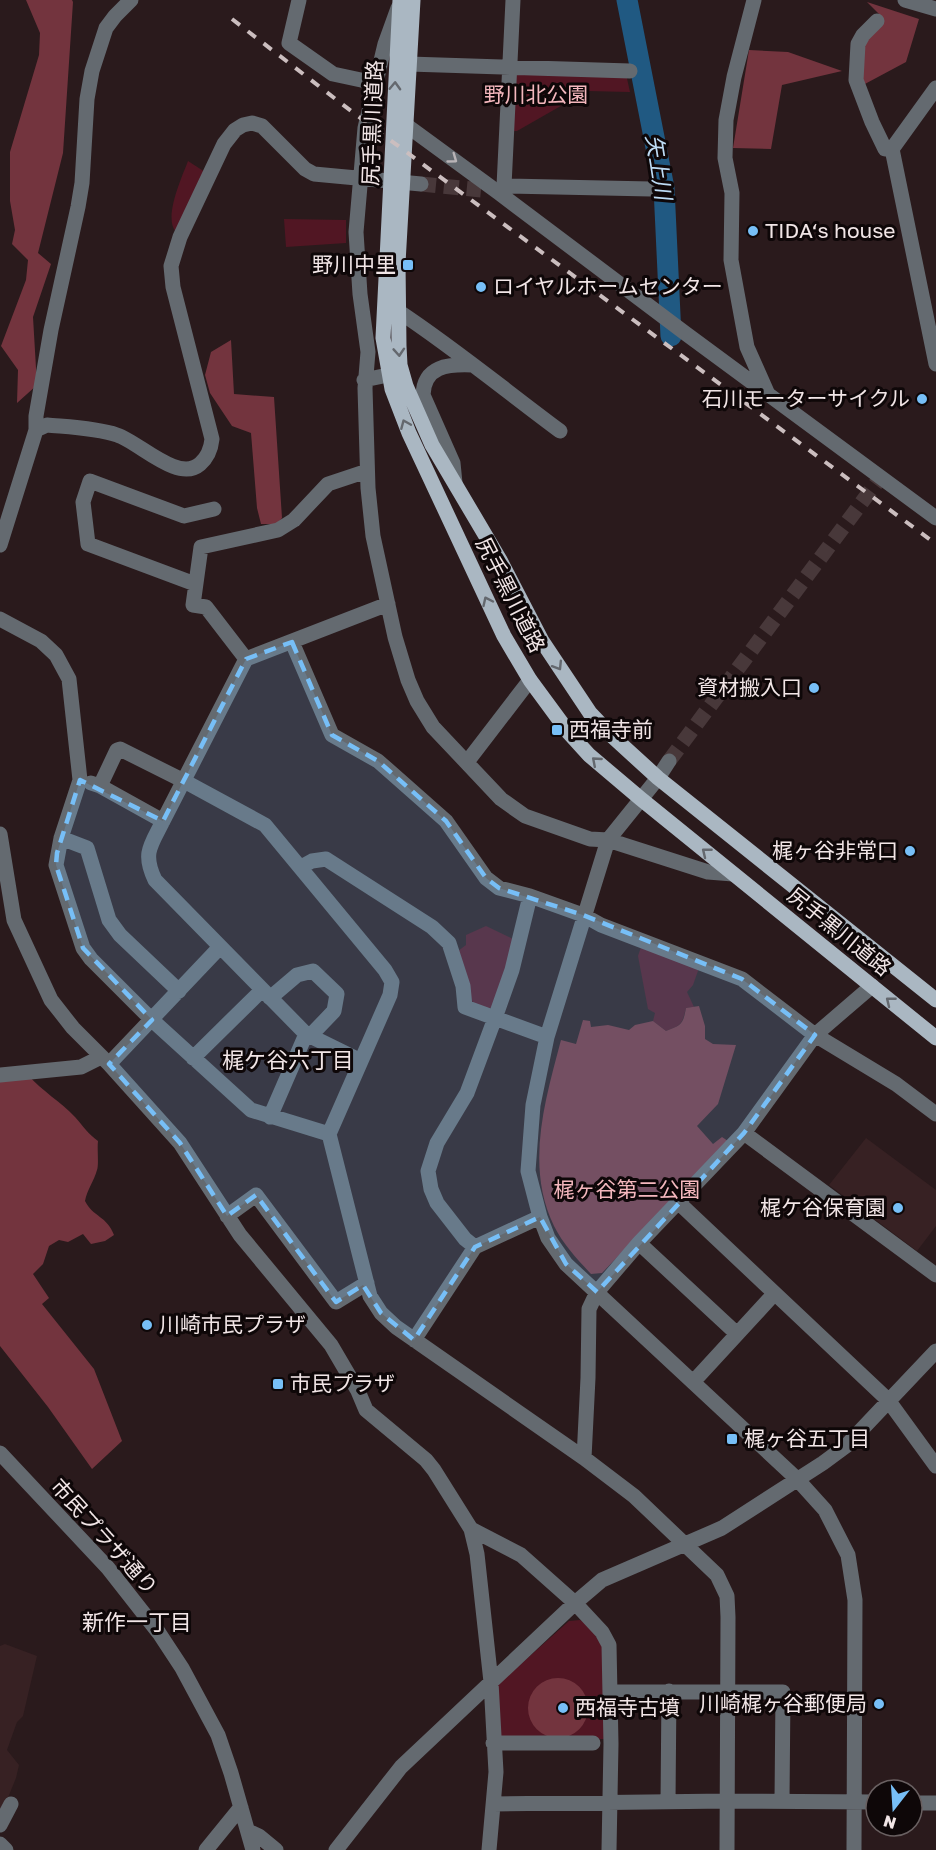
<svg xmlns="http://www.w3.org/2000/svg" width="936" height="1850" font-family="'Golos Text','Noto Sans JP',sans-serif">
<rect width="100%" height="100%" fill="#2a1a1c"/>
<path fill="#372123" d="M866 1138 936 1190V1226L917 1251 829 1185Z
M5 1644 37 1656 23 1716 17 1722 7 1750 19 1765 16 1778 0 1817V1646Z"/>
<path fill="#511623" d="M515 71 626 74 630 92 587 91 517 131H511Z
M188 161 205 172 176 232C163 218 182 177 188 161Z
M284 219 346 220V243L286 247Z
M486 926 515 940 494 1006 488 1009 473 1004 458 951 466 945V935Z
M641 947 699 968 693 985 687 992 694 1007 686 1008C682 1024 682 1025 666 1031L653 1021 655 1013 648 1009 638 956Z
M580 1620 588 1625 603 1646 606 1739 497 1740 494 1688 569 1621Z"/>
<path fill="#73343e" d="M26 0H72L73 2 63 153 38 253 51 264 33 317 37 385 17 403 18 370 1 346 26 280 28 260 12 244 15 230 10 201V152L39 55 40 33Z
M867 2 919 19 906 62 863 85 861 47 883 18Z
M749 50 788 52 842 71 782 85 771 149 733 148Z
M231 340 234 394 274 397 282 518 277 524H261L257 508 251 433 232 426 210 393 205 375 211 352Z
M699 1006 705 1026V1039L713 1044 736 1045 718 1104 697 1126 713 1144 722 1137 728 1141 602 1273 591 1274C577 1259 563 1244 554 1226 525 1166 545 1101 561 1040L576 1044 583 1020 590 1021 591 1027 608 1025 629 1030 635 1025 653 1021 666 1031C682 1025 683 1024 686 1008Z
M28 1075C42 1091 61 1102 75 1117 83 1126 88 1134 98 1141 97 1149 99 1165 97 1170 94 1181 87 1190 85 1201 93 1217 107 1216 114 1235L105 1241 91 1244 83 1234 68 1242 59 1240 49 1246 43 1264 33 1274 49 1298 42 1304 94 1369 122 1441 92 1469 48 1407 0 1346V1077Z
M528 1708a30 30 0 1 1 60 0a30 30 0 1 1-60 0Z"/>
<g fill="none" stroke-linecap="round" stroke-linejoin="round">
<path stroke="#205982" stroke-width="21" d="M627 0 664 188 671 336"/>
<path stroke="#48383a" stroke-width="15" stroke-dasharray="15 8" stroke-linecap="butt" d="M421 184 481 190
M669 761 877 482"/>
<path stroke="#646a70" stroke-width="15" d="M299 0 289 43 333 74 375 83
M754 0 734 77 726 120 725 158 732 193 731 260 747 347 767 392
M905 0 936 9
M398 8 385 44 365 128 356 232 360 294 368 352 365 388 368 488 373 536 395 637 408 680 417 701 433 727 501 799 525 816 590 839 608 840 708 872 733 874
M877 21 863 35 858 44 856 80 872 122 885 149
M409 64 630 71
M936 88 892 149 936 364
M406 125 499 193 685 333 936 518
M504 186 651 189
M499 193 504 186 513 0
M398 311C454 348 506 391 560 431
M364 380 388 375
M36 430V416L51 330 78 207 82 183 87 99 92 71 106 28 115 16 131 0
M455 483 453 463 423 395C424 366 448 364 472 365
M0 545 36 430 47 425C68 427 96 428 117 435 139 442 178 483 200 464 208 457 211 449 212 439L173 287 171 266 180 237 224 144 235 130 243 125 252 123 262 126 305 169 314 174 421 184
M195 584 88 544 83 502 90 481 184 516 214 509
M0 619 41 641 56 655 69 679 80 780 61 838 56 865 83 948 91 959 152 1020 251 1110 329 1134
M292 642 332 735 378 761 446 821 486 878 499 888 530 896 583 915 601 925 742 979 815 1035 896 1084 936 1114
M246 659 206 607 193 605 201 547 278 530 294 520 328 484 367 471
M669 761 658 778 608 840 547 1037 533 1105 528 1171 540 1217 548 1238 566 1264 797 1479 825 1510 848 1555 855 1600 854 1850
M467 762 530 680
M91 783 100 786 163 821
M100 786 117 750 120 749 184 781 265 825 385 970 392 982 390 995 329 1134 370 1296 381 1313 396 1327 584 1458 634 1496 717 1575 727 1596 728 1617 727 1850
M0 834 14 920 51 1000 73 1028 109 1064 180 1143 240 1235 331 1345 358 1391 366 1410 426 1460 434 1470 471 1529 477 1554 491 1682 496 1772 489 1850
M61 838 87 848 109 920 120 935 179 991
M301 867 312 861 326 859 432 927 449 943 463 986 465 1007 547 1037
M270 998 297 975 313 971 337 994 334 1011 310 1036
M193 1058 262 990
M361 1061 306 1034 155 880C142 853 151 845 163 821L246 659 388 604
M109 1064 220 947
M0 1075 81 1067 101 1057
M270 1117 306 1034
M744 1133 936 1275
M679 1203 888 1400 936 1466
M227 1216 256 1195 336 1302 367 1283
M639 1243 736 1333
M475 1247 465 1239 437 1203 431 1189 428 1171 437 1143 467 1093 495 1018 512 970 530 896
M414 1340 475 1247 540 1217
M694 1381 774 1294
M0 1453 108 1568 159 1633 182 1668 218 1735 231 1773 253 1850
M584 1458 588 1378 589 1309 597 1292 639 1243 744 1133 815 1035 872 986
M471 1529 521 1555 575 1603 602 1632 609 1645 611 1744 609 1850
M611 1692H783L782 1801
M493 1743H593
M668 1802 669 1691
M912 1803H936
M494 1804 727 1801 876 1802
M0 1825 11 1804
M248 1831 259 1836 276 1850
M0 1844 6 1850
M206 1850 241 1807
M336 1850 401 1767 575 1603 602 1580 722 1528 823 1463 846 1446 936 1351"/>
<path stroke="#aab7c2" stroke-width="15" d="M400 0 383 338 392 389 409 433 504 636 530 680 569 733 589 755 641 799 936 1038
M413 0 398 263 399 346 400 365 406 386 432 445 500 560 542 641 590 713 612 736 658 778 936 1000"/>
<path stroke="#cbbebf" stroke-width="4" stroke-dasharray="10 10" stroke-linecap="butt" d="M232 19 355 114 936 544"/>
</g>
<defs><path id="oneway-chevron" d="M-2-3.5L2.5 0L-2 3.5" fill="none" stroke-width="1.6" stroke-linecap="round" stroke-linejoin="round" transform="scale(1.5)"/></defs>
<g stroke="#64686e">
<use href="#oneway-chevron" transform="translate(395 86) rotate(-88)"/>
<use href="#oneway-chevron" transform="translate(399 352) rotate(86)"/>
<use href="#oneway-chevron" transform="translate(405 424) rotate(-113)"/>
<use href="#oneway-chevron" transform="translate(487 601) rotate(-115)"/>
<use href="#oneway-chevron" transform="translate(558 666) rotate(58)"/>
<use href="#oneway-chevron" transform="translate(596 761) rotate(-139)"/>
<use href="#oneway-chevron" transform="translate(706 852) rotate(-141)"/>
<use href="#oneway-chevron" transform="translate(890 1001) rotate(-141)"/>
</g>
<use stroke="#b9b4b7" href="#oneway-chevron" transform="translate(453 159) rotate(36)"/>
<path fill="#77bff7" fill-opacity="0.2" stroke="#77bff7" stroke-width="4.5" stroke-dasharray="12 8" stroke-linejoin="round" d="M292 642 332 735 378 761 446 821 486 878 499 888 583 915 742 979 815 1035 744 1133 597 1292 566 1264 540 1217 475 1247 414 1340 381 1313 363 1285 336 1302 256 1195 227 1216 180 1143 109 1064 152 1020 83 948 56 865 57 853 80 780 163 821 246 659Z"/>
<g fill="#77bff7" stroke="#0e0708" stroke-width="2">
<circle cx="753" cy="231" r="6"/>
<rect x="402" y="259" width="12" height="12" rx="3"/>
<circle cx="481" cy="287" r="6"/>
<circle cx="922" cy="399" r="6"/>
<circle cx="814" cy="688" r="6"/>
<rect x="551" y="724" width="12" height="12" rx="3"/>
<circle cx="910" cy="851" r="6"/>
<circle cx="898" cy="1208" r="6"/>
<circle cx="147" cy="1325" r="6"/>
<rect x="272" y="1378" width="12" height="12" rx="3"/>
<rect x="726" y="1433" width="12" height="12" rx="3"/>
<circle cx="879" cy="1704" r="6"/>
<circle cx="563" cy="1708" r="6"/>
</g>
<g text-anchor="middle" stroke-width="6" stroke-linejoin="round" paint-order="stroke">
<g font-size="21" fill="#f4b7bd" stroke="#0e0708">
<text x="536" y="102">野川北公園</text>
<text x="627" y="1197">梶ヶ谷第二公園</text>
</g>
<g font-size="21" fill="#f1e5e6" stroke="#0e0708">
<text transform="translate(373 123) rotate(-88)" y="7">尻手黒川道路</text>
<text transform="translate(510 595) rotate(63)" y="7">尻手黒川道路</text>
<text transform="translate(839 932) rotate(39)" y="7">尻手黒川道路</text>
<text transform="translate(104 1537) rotate(48)" y="7">市民プラザ通り</text>
</g>
<g font-size="21" fill="#f1e5e6" stroke="#0e0708" text-anchor="start">
<text x="765" y="238">TIDA‘s house</text>
<text x="396" y="272" text-anchor="end">野川中里</text>
<text x="493" y="294">ロイヤルホームセンター</text>
<text x="910" y="406" text-anchor="end">石川モーターサイクル</text>
<text x="802" y="695" text-anchor="end">資材搬入口</text>
<text x="569" y="737">西福寺前</text>
<text x="898" y="858" text-anchor="end">梶ヶ谷非常口</text>
<text x="886" y="1215" text-anchor="end">梶ケ谷保育園</text>
<text x="159" y="1332">川崎市民プラザ</text>
<text x="290" y="1391">市民プラザ</text>
<text x="744" y="1446">梶ヶ谷五丁目</text>
<text x="867" y="1711" text-anchor="end">川崎梶ヶ谷郵便局</text>
<text x="575" y="1715">西福寺古墳</text>
</g>
<g font-size="22" font-style="italic" fill="#bddcf5" stroke="#0e0708">
<text transform="translate(659 167) rotate(81)" y="8">矢上川</text>
</g>
<g font-size="22" fill="#f1e5e6" stroke="#0e0708">
<text x="288" y="1068">梶ケ谷六丁目</text>
<text x="137" y="1630">新作一丁目</text>
</g>
</g>
<g transform="translate(894 1808) rotate(197)"><circle r="28" fill="#0e0708" stroke="#696061" stroke-width="1.5"/>
<path d="M0-4.5L10 22L0 15L-10 22Z" fill="#77bff7"/>
<text y="-9" font-size="16" font-weight="bold" text-anchor="middle" fill="#f1e5e6">N</text>
</g>
</svg>
